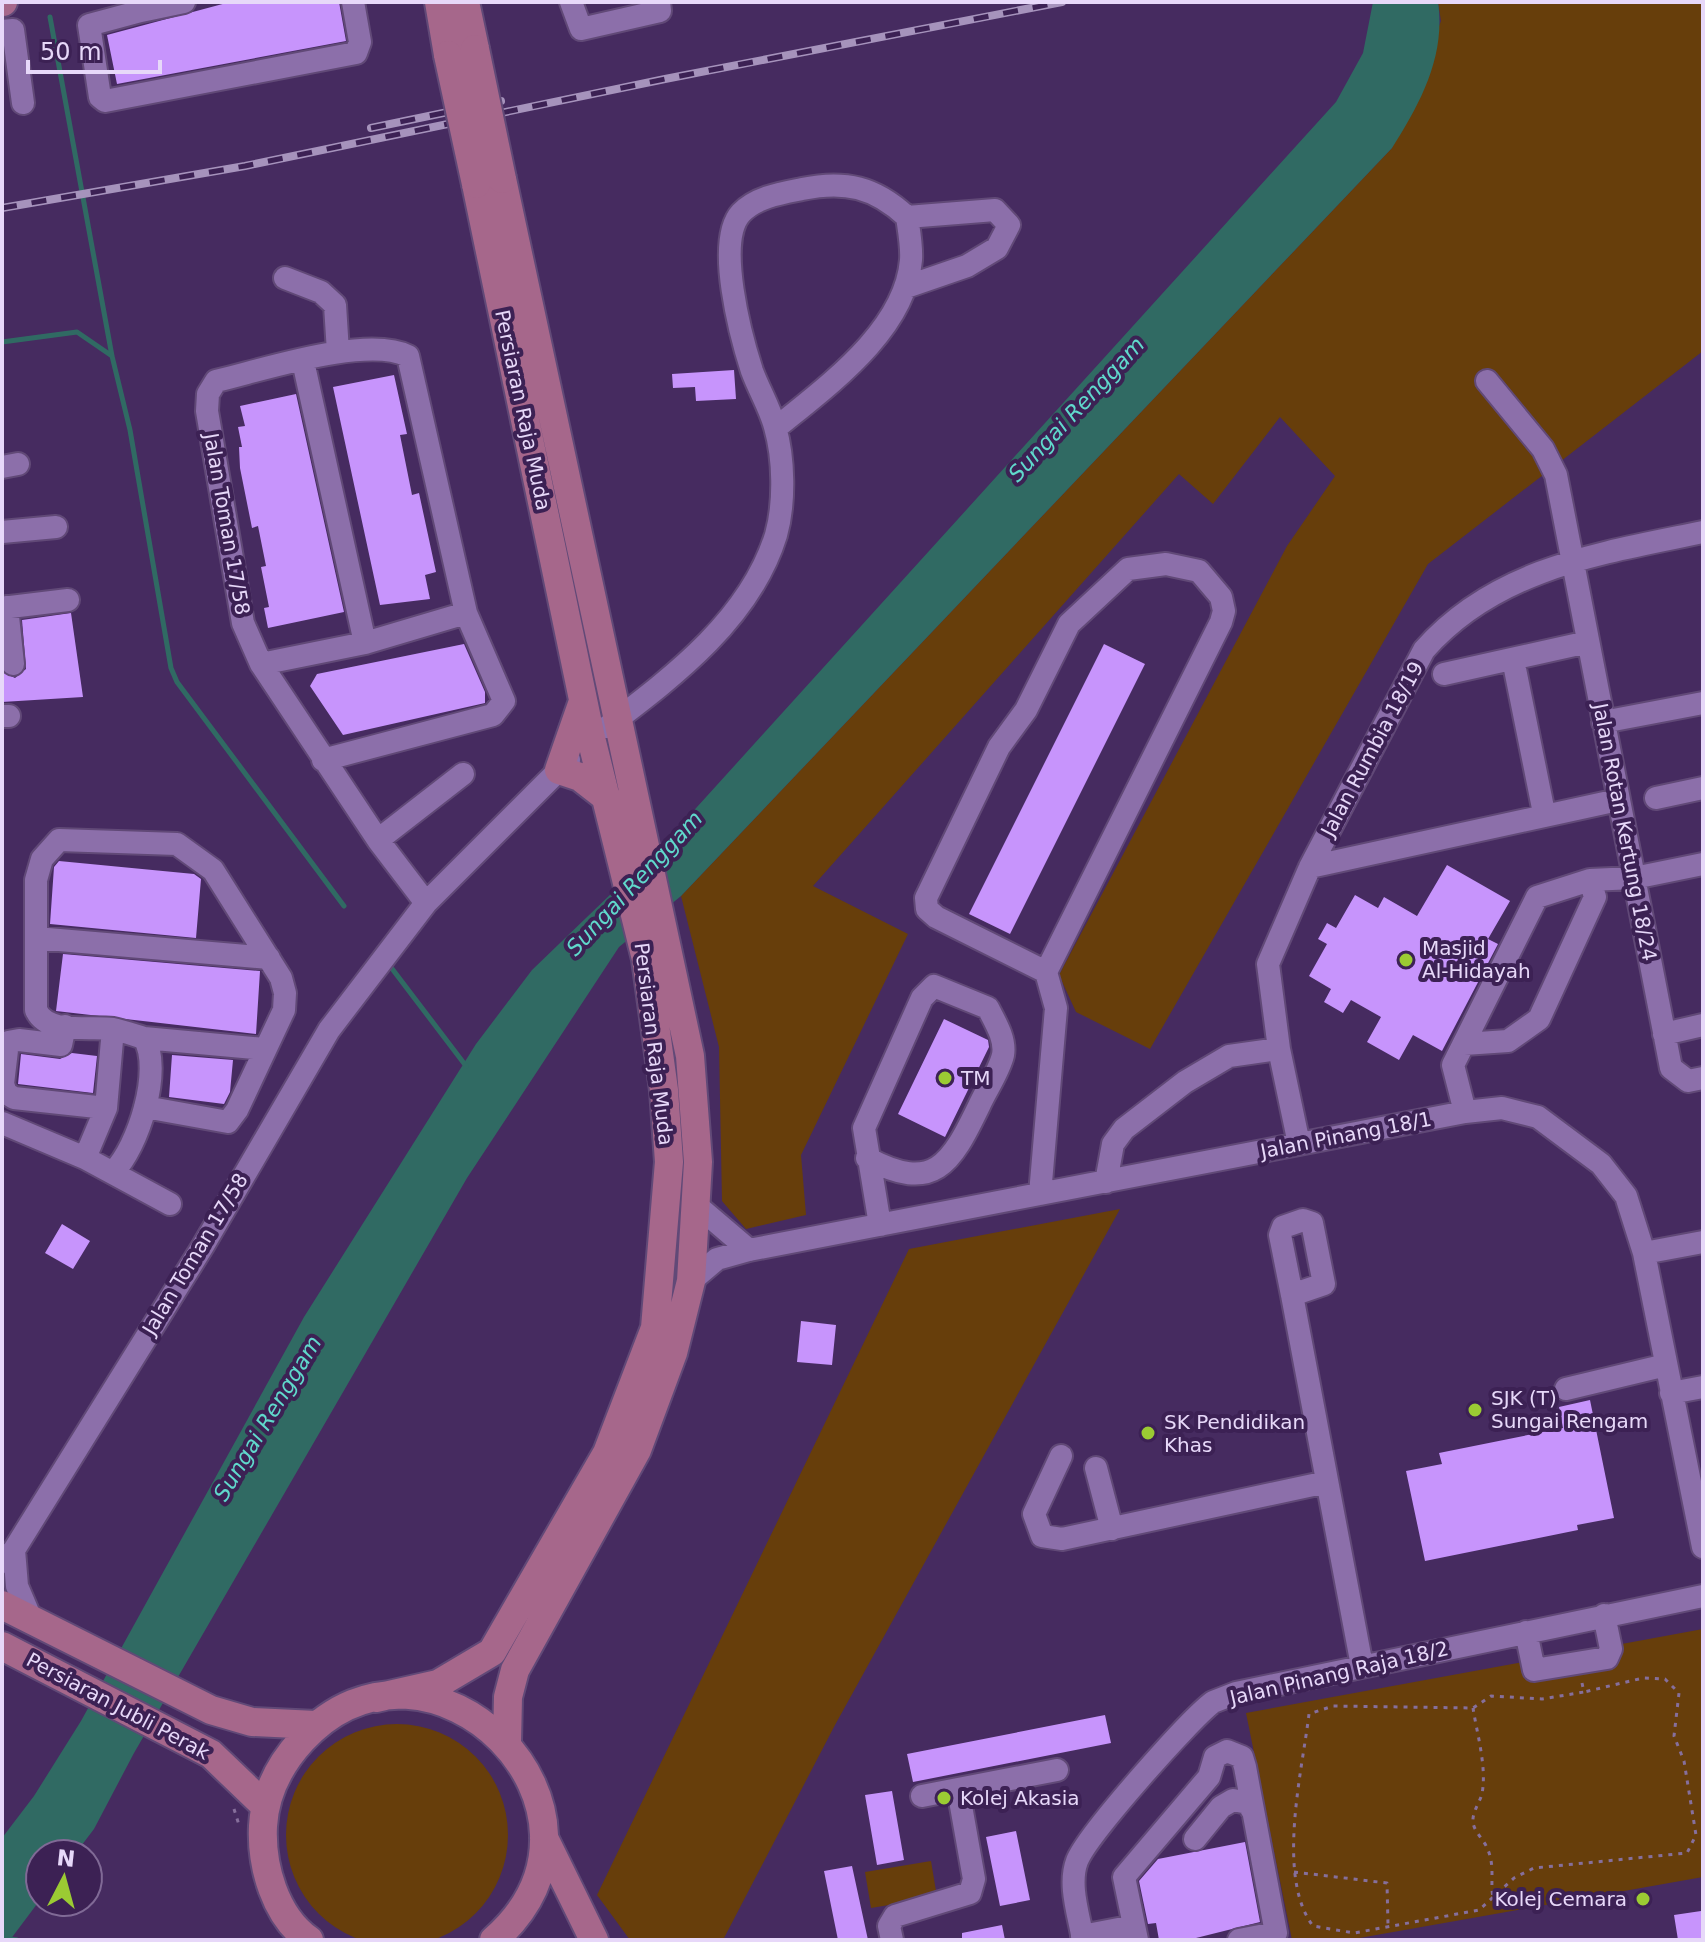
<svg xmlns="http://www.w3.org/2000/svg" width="1705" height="1942" font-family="'DejaVu Sans',sans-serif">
<rect width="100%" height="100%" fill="#462b60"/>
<path fill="#673e0b" d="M1438 2H1703V351L1428 564 1150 1049 1076 1012 1059 975 1287 546 1335 476 1280 417 1213 504 1179 474 813 886 908 934 801 1155 806 1215 746 1229 722 1201 719 1047 681 896 1392 148 1441 21Z
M1120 1209 835 1725 723 1940H630L597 1895 909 1249Z
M1703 1629V1877L1348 1940H1292L1246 1713Z
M286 1835a111 111 0 1 1 222 0a111 111 0 1 1-222 0Z
M931 1861 937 1897 871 1908 865 1872Z"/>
<path fill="#306a63" d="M1373 2H1438C1446 56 1420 104 1392 148L681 896 619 947 467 1178 134 1753 94 1829 75 1854H40V1900L10 1940H2V1838L34 1796 81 1721 304 1317 476 1044 532 970 668 839 1336 102 1363 53Z"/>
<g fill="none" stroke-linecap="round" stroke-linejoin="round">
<path stroke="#306a63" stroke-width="5" d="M50 17 112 356 130 430 171 668 177 682 344 906
M2 342 77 332 112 356
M390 966 466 1066
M2 1938 17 1940"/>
</g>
<path fill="#c794fc" d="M230 2H339L346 41 117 84 107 35Z
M734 370 736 399 696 401 695 387 673 388 672 374Z
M394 375 407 434 400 435 412 495 419 493 436 572 425 575 430 599 380 605 333 387Z
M296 394 344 612 268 628 264 608 269 607 261 567 266 566 258 526 252 528 240 468 239 447H242L238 427 245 426 240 406Z
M71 613 83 697 2 702V672L15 678 26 669 22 620Z
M464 644 485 692V703L343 735 310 686 317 674Z
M1104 644 1145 664 1010 934 969 914Z
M59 861 194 874 201 879 196 938 50 924 54 867Z
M1447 865 1510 901 1488 939 1498 944 1442 1051 1413 1035 1399 1060 1367 1042 1381 1017 1351 1000 1343 1013 1324 1002 1331 989 1309 976 1327 944 1318 939 1327 923 1336 928 1355 895 1378 908 1384 897 1417 916Z
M63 954 260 971 256 1034 56 1011Z
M944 1019 988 1040 989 1047 945 1137 898 1114Z
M72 1053 97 1056 93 1093 18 1084 21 1054 60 1059Z
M172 1055 233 1060 230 1092 224 1104 169 1097Z
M62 1224 90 1241 73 1269 45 1253Z
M801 1321 836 1325 832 1365 797 1362Z
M1590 1400 1614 1518 1577 1525 1578 1530 1425 1561 1406 1471 1442 1464 1439 1453 1563 1428 1559 1407Z
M1105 1715 1111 1743 913 1782 907 1754Z
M892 1791 904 1860 877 1865 865 1795Z
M1016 1831 1030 1900 1000 1906 986 1837Z
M1245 1842 1260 1922 1188 1940H1159L1156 1923 1148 1924 1139 1881 1158 1859Z
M852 1866 868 1940H838L824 1871Z
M1701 1911 1703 1940H1678L1674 1915Z
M1002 1925 1005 1940H962V1933Z"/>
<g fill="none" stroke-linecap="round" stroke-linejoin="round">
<g stroke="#614977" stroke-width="26">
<path id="minor" d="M140 2 141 11 89 25 100 97 105 101 356 53 360 42 353 2
M571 2 581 29 660 11 659 2
M141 11 184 2
M2 31 13 30 23 103
M285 278 321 292 335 305 338 352
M906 287 967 266 997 248 1009 225 995 210 907 217
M303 361 365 643
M1487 381 1543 449 1556 475 1671 1068 1688 1081 1703 1078
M2 467 18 464
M2 532 56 527
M7 607 13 664
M2 608 68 600
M1513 659 1544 813
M261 664 365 643 466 613
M1444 674 1588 642
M2 716H9
M1603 722 1703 703
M607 727C674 676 750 619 776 535 785 503 784 458 775 427 770 408 759 390 752 371 741 337 715 241 741 213 756 197 782 193 802 189 845 180 875 187 907 217 909 231 912 246 911 260 905 331 827 386 776 428
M323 760 493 715 504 701 466 613 408 356C367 335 263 370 216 381L208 394 207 411 243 623 261 664 378 840 426 903
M1656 798 1703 788
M378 840 463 774
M1310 867 1618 800
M36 938 269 958
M65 1026 61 1045 19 1040 8 1042 3 1084 6 1093 14 1098 106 1108
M1664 1034 1703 1025
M144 1038 265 1049
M1464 1044 1508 1041 1539 1019 1595 897 1590 880
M1465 1112 1453 1065 1537 897 1590 880 1634 878 1703 864
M2 1123 85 1158 170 1204
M1299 1144 1279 1049 1268 964 1310 867 1424 650C1496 568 1602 553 1703 532
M85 1158 106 1108 113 1029
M867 1158C934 1194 951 1164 979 1106 986 1090 999 1072 1003 1055 1006 1039 995 1022 988 1008L934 986 922 998 864 1128 880 1225
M113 1172C138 1148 163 1069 144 1038 134 1035 123 1031 113 1029 89 1026 47 1035 36 1010V880L42 859 59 840 177 844 213 870 281 978 285 993 284 1010 237 1110 228 1122 145 1107
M1106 1182 1113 1144 1124 1129 1185 1082 1229 1056 1279 1049
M1040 1194 1056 1008 1046 972 936 917 927 909 926 898 999 747 1026 710 1069 624 1128 569 1166 564 1199 571 1221 597 1224 611 1221 622 1046 972
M695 1204 749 1250
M1303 1220 1312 1223 1324 1284 1292 1295 1280 1235 1283 1227Z
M1644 1253 1703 1242
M691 1281 717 1259 749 1250 1465 1112 1502 1108 1538 1117 1601 1164 1626 1196 1644 1253 1703 1547
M1292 1295 1362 1666
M1566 1389 1666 1365
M1671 1393 1703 1387
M1061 1456 1034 1514 1042 1536 1062 1539 1327 1482
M1096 1468 1112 1529
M14 1550 17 1586 31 1619
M2 1562 14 1550 203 1246 329 1030 426 903 569 760
M1526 1632 1534 1670 1607 1658 1611 1649 1604 1615
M922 1796 958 1789
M1195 1839 1221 1807 1233 1800 1248 1803 1252 1810
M1082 1936 1134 1926
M892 1940 889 1926 895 1916 970 1893 974 1879 958 1789 1057 1770
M1083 1940C1079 1915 1068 1885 1077 1861 1087 1835 1189 1720 1213 1702L1236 1693 1703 1596
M1137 1940 1124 1877 1209 1777 1215 1757 1227 1751 1242 1757 1245 1767 1276 1933 1239 1940"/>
</g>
<g stroke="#614977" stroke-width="32">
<path id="major" d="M2 2H3
M439 2 448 55
M465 2 475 49
M502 179 690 1056 698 1162 691 1281 673 1353 637 1450 515 1670 508 1697 507 1742
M582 704 559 770 580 777 607 798
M2 1605 211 1710 252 1722 316 1725
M2 1646 211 1754 264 1805
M376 1698 438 1684 492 1652 607 1453 655 1328 669 1162 664 1090 646 959 591 738 476 184
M544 1838 594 1940
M309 1940C275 1916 261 1866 263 1826 265 1792 280 1764 302 1740 430 1602 641 1811 494 1940"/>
</g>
<path stroke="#866f9c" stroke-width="3" stroke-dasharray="4 6" stroke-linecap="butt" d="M1582 1683 1584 1692 1542 1699 1491 1696 1473 1708 1333 1706 1309 1714C1302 1772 1276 1877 1313 1926L1354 1933 1479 1910 1514 1878 1534 1868 1687 1853 1696 1835 1684 1761 1674 1736 1679 1693 1665 1679 1643 1678 1584 1692
M1473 1708C1477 1734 1487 1767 1482 1794 1479 1804 1472 1812 1473 1823 1475 1833 1485 1841 1488 1850 1495 1867 1490 1882 1493 1898
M234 1809 239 1825
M1294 1872 1387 1883 1388 1925"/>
<use href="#minor" stroke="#8c6faa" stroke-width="22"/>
<use href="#major" stroke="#a6678b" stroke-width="28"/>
<g stroke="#a693bc" stroke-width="8">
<path id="rail" d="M371 128 501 101
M2 208 245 166 665 79 1062 2"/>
</g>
<use href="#rail" stroke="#3c2154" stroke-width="5" stroke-dasharray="15" stroke-linecap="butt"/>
<g stroke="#614977" stroke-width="32" stroke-linecap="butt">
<path id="major-bridge" d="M475 49 502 179
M448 55 476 184"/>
</g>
<use href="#major-bridge" stroke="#a6678b" stroke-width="28"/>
</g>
<g fill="#9bcb33" stroke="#3c2154" stroke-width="3">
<circle cx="1406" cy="960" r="8"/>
<circle cx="945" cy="1078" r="8"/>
<circle cx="1475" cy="1410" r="8"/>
<circle cx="1148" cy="1433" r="8"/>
<circle cx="944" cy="1798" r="8"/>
<circle cx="1643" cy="1899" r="8"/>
</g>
<g text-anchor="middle" stroke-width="8" stroke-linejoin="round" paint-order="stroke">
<g font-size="20" fill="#e7d8f9" stroke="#3c2154">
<text transform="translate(523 410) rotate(78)" y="7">Persiaran Raja Muda</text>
<text transform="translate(227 524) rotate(80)" y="7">Jalan Toman 17/58</text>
<text transform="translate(1372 749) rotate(-62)" y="7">Jalan Rumbia 18/19</text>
<text transform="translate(1625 832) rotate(79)" y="7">Jalan Rotan Kertung 18/24</text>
<text transform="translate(654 1044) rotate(83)" y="7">Persiaran Raja Muda</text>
<text transform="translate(1346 1135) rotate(-11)" y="7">Jalan Pinang 18/1</text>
<text transform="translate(195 1254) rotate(-59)" y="7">Jalan Toman 17/58</text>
<text transform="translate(1339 1673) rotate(-13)" y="7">Jalan Pinang Raja 18/2</text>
<text transform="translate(118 1706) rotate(28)" y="7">Persiaran Jubli Perak</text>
</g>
<g font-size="20" fill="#e7d8f9" stroke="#3c2154" text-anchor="start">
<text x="1422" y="955">Masjid<tspan x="1422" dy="23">Al-Hidayah</tspan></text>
<text x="961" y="1085">TM</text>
<text x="1491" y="1405">SJK (T)<tspan x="1491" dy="23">Sungai Rengam</tspan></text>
<text x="1164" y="1429">SK Pendidikan<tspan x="1164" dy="23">Khas</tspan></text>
<text x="960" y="1805">Kolej Akasia</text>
<text x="1627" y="1906" text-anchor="end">Kolej Cemara</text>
</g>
<g font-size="22" font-style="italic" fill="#60d9cc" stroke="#3c2154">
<text transform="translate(1076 409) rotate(-47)" y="8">Sungai Renggam</text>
<text transform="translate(634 883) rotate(-47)" y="8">Sungai Renggam</text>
<text transform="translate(267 1418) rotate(-59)" y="8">Sungai Renggam</text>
</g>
</g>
<rect width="1705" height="1942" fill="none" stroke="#e7d8f9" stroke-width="8"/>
<g transform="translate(64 1878) rotate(6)"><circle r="38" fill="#3c2154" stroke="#806a96" stroke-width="2"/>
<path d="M0-6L14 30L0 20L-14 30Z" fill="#9bcb33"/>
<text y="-12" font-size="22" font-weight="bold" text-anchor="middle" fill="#e7d8f9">N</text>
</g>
<path d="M28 60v12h132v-12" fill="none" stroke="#e7d8f9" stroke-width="4"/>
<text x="40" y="60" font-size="24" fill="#e7d8f9" stroke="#3c2154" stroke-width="6" paint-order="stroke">50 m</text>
</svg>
